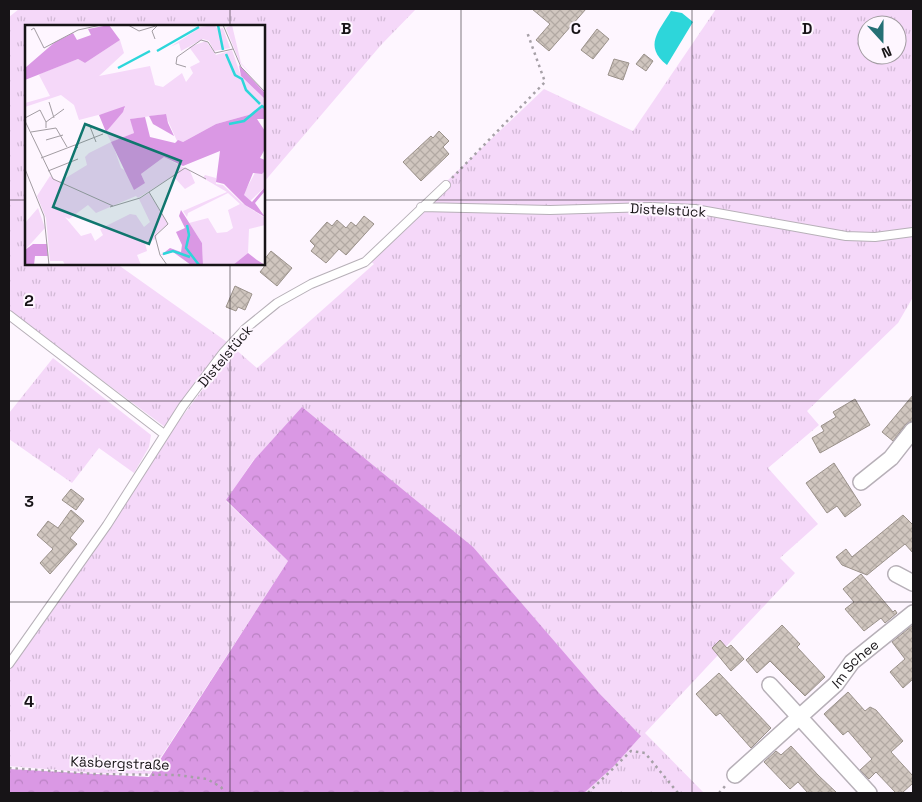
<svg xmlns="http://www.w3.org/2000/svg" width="922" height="802" font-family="'Space Grotesk',sans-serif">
<defs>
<pattern id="grass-tufts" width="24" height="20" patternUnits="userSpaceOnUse" patternTransform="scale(1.25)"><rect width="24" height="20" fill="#f5d8f9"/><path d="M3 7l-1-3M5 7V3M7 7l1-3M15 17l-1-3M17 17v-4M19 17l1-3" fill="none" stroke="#d1b8d5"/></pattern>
<pattern id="forest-crowns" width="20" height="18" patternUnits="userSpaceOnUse" patternTransform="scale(1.25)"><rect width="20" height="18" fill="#da98e4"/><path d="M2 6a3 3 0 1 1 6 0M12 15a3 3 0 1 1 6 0" fill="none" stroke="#ba82c3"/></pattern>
<pattern id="building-cross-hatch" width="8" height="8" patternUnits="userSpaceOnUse" patternTransform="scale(1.25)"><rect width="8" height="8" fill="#d0c6bf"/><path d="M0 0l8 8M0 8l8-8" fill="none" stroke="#b2a9a3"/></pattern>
</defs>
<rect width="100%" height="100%" fill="#fef6ff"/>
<path fill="url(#grass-tufts)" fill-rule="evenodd" d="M19 9H416L381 45 264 182V26H26V264H117L227 342 165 427 9 311V17Z
M716 9H913V230L875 235H845L695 207H423L449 183 447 181 544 89 633 131ZM867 25H897V55H867Z
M695 210 846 238 913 233V297L898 323 807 411 819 425 768 468 818 524 780 558 795 573 645 733 704 793H584L641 736 599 693 254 459 226 501 288 561 150 774 95 773 9 766V670L169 434 234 348 257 368 374 264 370 261 421 211Z
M53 358 151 435 149 447 134 473 99 448 72 483 9 439V413Z"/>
<path fill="url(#forest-crowns)" d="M302 407 473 547 599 693 641 736 614 766 584 793H9V769L149 777 288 561 226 500 254 460Z"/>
<path fill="#2dd6da" d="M671 11 682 13 693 22 667 65C643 46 659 31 671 11Z"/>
<path fill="url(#building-cross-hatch)" stroke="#9a918a" d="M532 9H586L549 51 536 40 550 24Z
M597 29 609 39 593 59 581 50Z
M644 54 653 61 646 71 636 64Z
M614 59 629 63 623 80 608 75Z
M439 131 449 141 443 147 449 154 421 181 403 162 431 136 433 138Z
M364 216 374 224 346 255 339 249 326 263 311 251 315 246 310 241 327 222 332 226 337 220 346 228 351 222 356 226Z
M271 251 292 268 277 286 260 272 264 267V260Z
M235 286 252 294 245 310 238 307 236 311 226 307Z
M913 395V421L906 424 893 441 882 432Z
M855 399 870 425 820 453 812 438 824 431 821 426 836 417 833 412Z
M834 463 861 505 845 517 837 506 827 513 806 483Z
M71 489 84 499 76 510 62 500Z
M71 510 84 521 70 538 77 544 50 574 40 563 53 549 37 535 48 521 58 528Z
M903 515 913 525V553L905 544 867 575 842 565 836 557 846 549 852 557Z
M861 574 893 612 895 610 897 613 885 623 881 618 864 631 845 609 854 602 843 589Z
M782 625 800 644 797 647 825 677 805 696 770 661 757 673 746 660Z
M913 625V679L903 688 890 672 905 659 892 642Z
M720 640 727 648 731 645 744 659 731 671 712 648Z
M719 673 771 728 751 748 720 713 716 716 696 694Z
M848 692 865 711 870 707 876 710 903 741 891 752 913 776V783L902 793H896L876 772 869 779 860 770 872 759 848 731 843 735 824 714Z
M791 746 818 775 837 793H808L798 782 790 789 764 762 776 751 781 755Z"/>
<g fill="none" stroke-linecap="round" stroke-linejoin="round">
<g stroke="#b7b0b8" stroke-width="10">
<path id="lane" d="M421 207 550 210 651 207 695 209 846 236 875 237 913 232
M9 315 164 434
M9 664 107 525 183 406 223 353 245 329 277 303 311 284 365 262 446 185"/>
</g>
<g stroke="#b7b0b8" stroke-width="18">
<g id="street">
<path d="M861 482 891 458 913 430"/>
<path d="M896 574 913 583"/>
<path d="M770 685 869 793"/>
<path id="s1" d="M735 775 836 684 852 662 913 613"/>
</g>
</g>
<path stroke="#a6a0a7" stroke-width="2.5" stroke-dasharray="2.5 4" stroke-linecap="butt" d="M452 178 545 82 527 32
M9 768 95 774 177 775 207 779 221 787 225 793
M588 793 631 751 645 753 678 793
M719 793 726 785"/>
<use href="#lane" stroke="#fff" stroke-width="8"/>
<use href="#street" stroke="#fff" stroke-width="15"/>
</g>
<path fill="none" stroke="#171417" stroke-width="1" stroke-opacity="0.55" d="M230 9V26M461 9V793M692 9V793M9 200H26M264 200H913M230 264V793M9 401H913M9 602H913"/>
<g text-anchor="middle" stroke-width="4" stroke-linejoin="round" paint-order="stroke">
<g font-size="14" fill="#171417" stroke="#fef6ff">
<text transform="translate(668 210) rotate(3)" y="5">Distelstück</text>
<text transform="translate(225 356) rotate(-50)" y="5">Distelstück</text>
<text dy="5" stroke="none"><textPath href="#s1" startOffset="164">Im Schee</textPath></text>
<text transform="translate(120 763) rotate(2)" y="5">Käsbergstraße</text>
</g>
</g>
<g transform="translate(25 25)">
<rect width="240" height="240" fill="#fef6ff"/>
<path d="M189 0 193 4 198 3 205 23 189 26 184 16 178 14 156 26 154 18 145 22 176 2ZM207 0 216 38 227 50 215 38 201 3ZM95 15 99 28 74 51 125 41 130 60 138 62 157 48 161 57 168 48 165 42 175 37 164 22 181 16 191 30 207 25 216 51 240 74V80L227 89 191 99 158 117 152 116 140 89 106 94 109 108 87 117 96 143 120 158 116 149 139 132 165 146 170 158 160 164 148 151 113 173 111 171 71 188 63 180 44 194 40 192 56 211 66 208 70 216 78 210 75 204 105 189 111 190 119 202 125 197 114 174 124 168 143 199 132 208 131 214 120 218 122 226 112 230 116 240H40L38 236H25L21 193 12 171 25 151 34 157 62 140 60 132 64 128 86 117 81 107 100 83 54 95 49 80 36 70 0 82V78L25 71 14 50 17 48 53 34 60 38ZM231 146 237 149 240 146V162L224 177 218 170ZM180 150 191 153V159L198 160 217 178 240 193V200L224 204 223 228 208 240H178L177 218 164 198 183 193 192 208 202 207 208 203 203 185 215 179 203 168 163 188 162 192 158 186 202 167 178 153ZM13 183 20 203 0 225V198Z" fill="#f5d8f9"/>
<path d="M84 0 95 15 60 38 53 34 0 55V43L30 17 48 8 52 15 66 10 63 4ZM214 40 240 68V74L216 51ZM240 80V94H232L240 106V124L235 133 240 135V146L237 149 228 148 219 170 227 177 240 162V166L230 178 240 192 220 180 199 159 191 157 195 126 158 141 139 132 116 149 120 158 109 165 86 117 109 108 105 94 120 92 125 112 150 118 153 115 158 117 191 99 227 89ZM100 81 98 87 81 107 74 90ZM141 89 143 98 149 111 128 99 124 91ZM156 185 177 218 178 240H166L148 227 136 230 145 223 156 227 157 220 151 207 160 203 154 191ZM8 219H22L23 231H10L9 240H0V225ZM223 228 232 235 240 240H208Z" fill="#da98e4"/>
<path fill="none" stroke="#2dd6da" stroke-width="2.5" d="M193 0 198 25M132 26 174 2M201 29 210 50 217 54 221 65 235 79M93 43 125 26M204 99 219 96 237 81 240 83M162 200 164 210 161 223 174 240M138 229 148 226 165 232"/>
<path fill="none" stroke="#a29ca2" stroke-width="1" d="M103 0 114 6 134 0M198 0 216 42 240 67M6 5 9 3 19 23 53 5 76 0M130 14 127 6 132 1M161 42 151 39 152 32 176 15 183 17 190 28 208 24M24 77 29 93M0 93 15 85 21 97M0 96 28 154 88 181M64 99 71 117M21 103V97L39 84M6 107 31 103 42 122M21 115 38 110M50 120 78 109M16 133 50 120 53 123M0 144 19 191 24 240M23 146 53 134M124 167 143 199 130 211 135 230 142 240M85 182 115 173 160 143 181 154"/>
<path fill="#0f766e" fill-opacity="0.15" stroke="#0f766e" stroke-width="2.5" d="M60 99 156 136 124 219 28 182Z"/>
<rect width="240" height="240" fill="none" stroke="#171417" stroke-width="2.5"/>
</g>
<g font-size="16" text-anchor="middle" font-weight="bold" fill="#171417" stroke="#fef6ff" stroke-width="4" stroke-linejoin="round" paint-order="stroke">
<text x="346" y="34">B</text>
<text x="576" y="34">C</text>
<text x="807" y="34">D</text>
<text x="29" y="306">2</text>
<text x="29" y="507">3</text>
<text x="29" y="707">4</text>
</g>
<rect width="922" height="802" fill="none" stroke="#171417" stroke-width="20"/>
<g transform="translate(882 40) rotate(159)"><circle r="24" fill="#fef6ff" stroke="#a29ca2"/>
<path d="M0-4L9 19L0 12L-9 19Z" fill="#256f75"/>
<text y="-8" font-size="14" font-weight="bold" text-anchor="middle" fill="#171417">N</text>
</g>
</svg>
